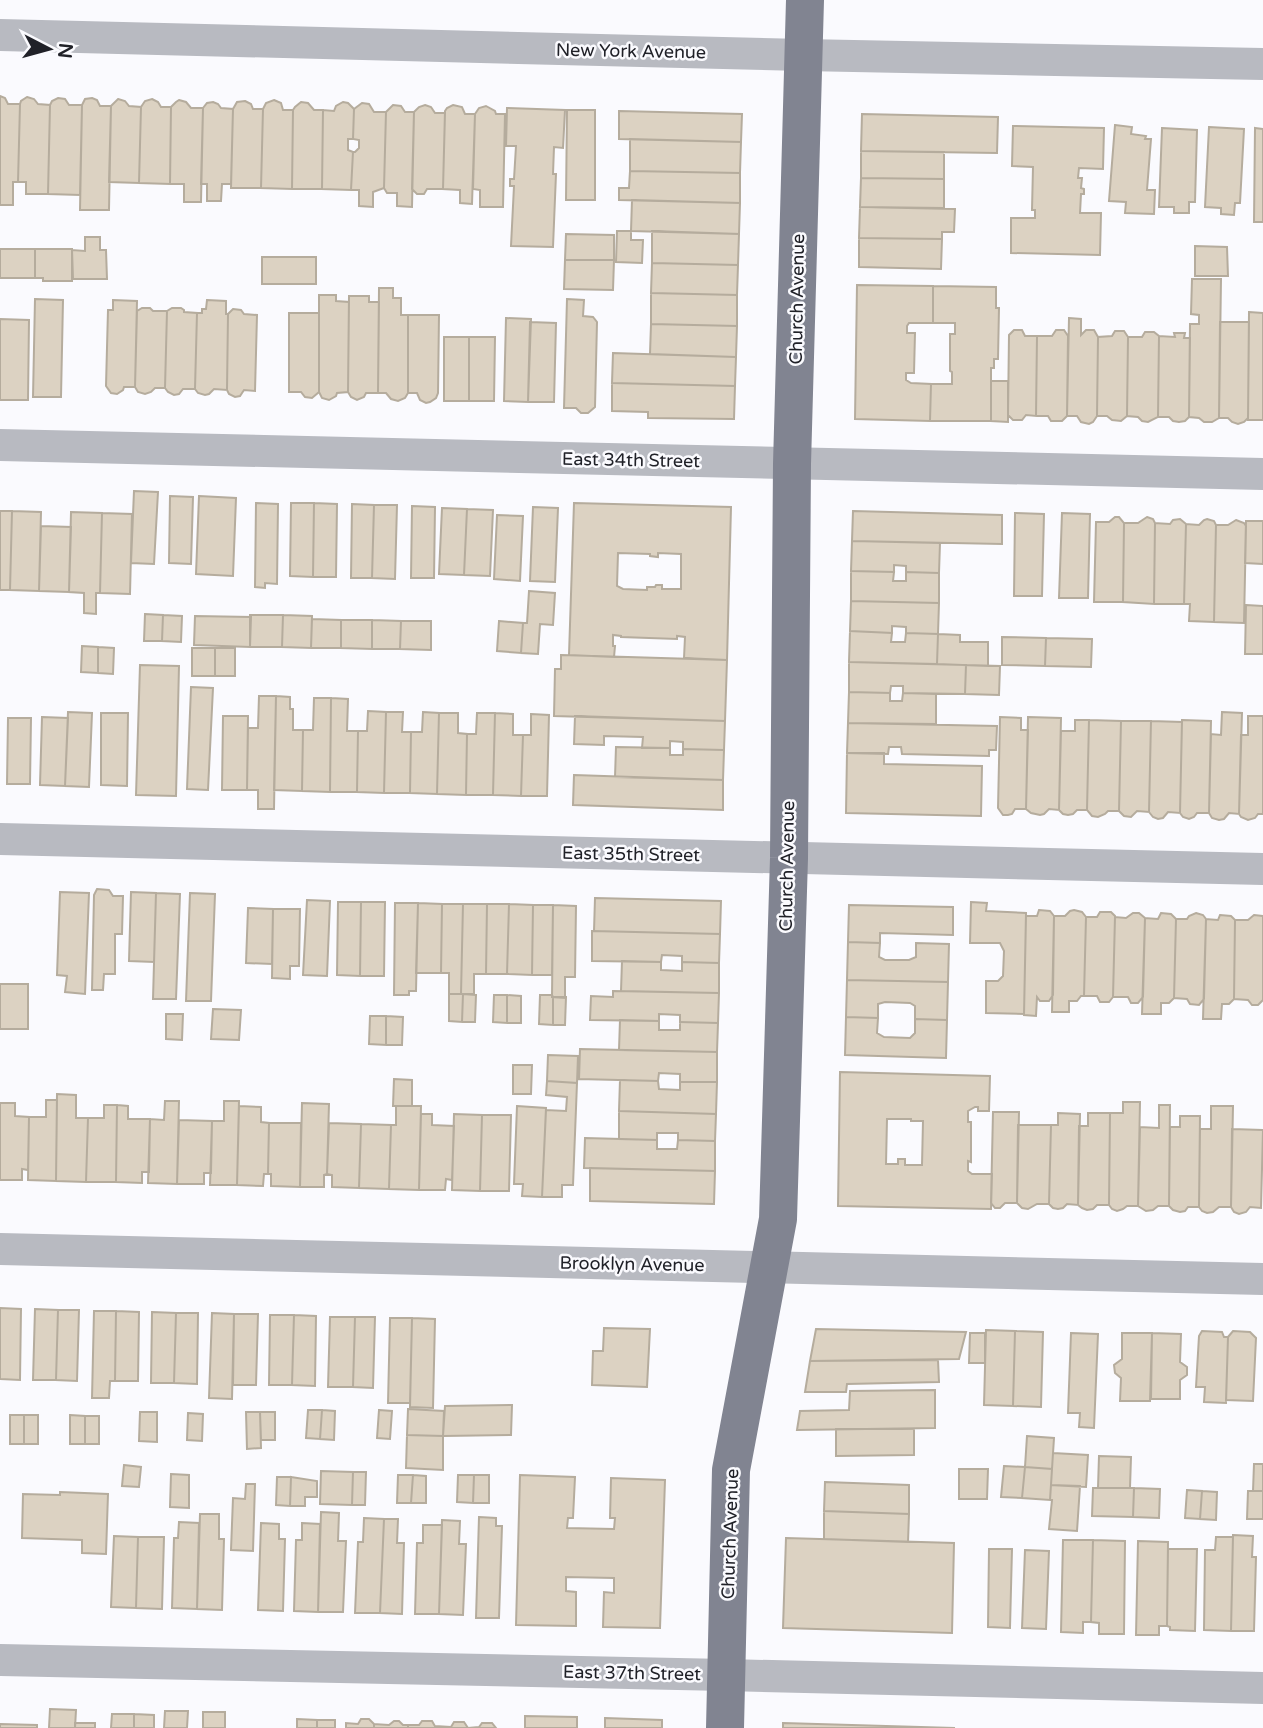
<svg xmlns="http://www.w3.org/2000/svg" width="1263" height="1728" font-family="'Varela Round',sans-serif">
<rect width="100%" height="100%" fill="#fafafe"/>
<path fill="#dcd2c2" stroke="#b5ac9d" stroke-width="2" fill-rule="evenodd" d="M0 96 5 98 8 104H20L18 182H13V205H0Z
M27 97 34 99 38 104 50 105 48 194H26V182H18L20 104 21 101Z
M58 98 65 99 69 105H82L80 195 48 194 50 105 52 101Z
M92 98 97 100 100 106H111L109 210H80L82 105 85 99Z
M118 99 125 101 129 106 141 107 139 183 109 182 111 106Z
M152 99 158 102 161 107H171L170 184 139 183 141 107 145 101Z
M179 100 186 102 191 108H203L201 202H184V184H170L171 107 176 102Z
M274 100 281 103 283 110H293L292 189 261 188 263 109 266 103Z
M245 101 251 104 253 109H263L261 188H231L233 109 237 102Z
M213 102 218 104 221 108 233 109 231 184H222L221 201H207V184H201L203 108 207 103Z
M301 102 308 103 314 110H323L322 189H292L293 110 295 107Z
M343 102 348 103 354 109 353 139H348V150L353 152 351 190 322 189 323 110 334 111 336 106Z
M362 103 369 104 374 112H386L384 188 373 192V207L359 206V190H351L353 152H355L359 148V140L353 139 354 109Z
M393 105 401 106 405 112H414L412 207 397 206V193H387L384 188 386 112Z
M425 105 431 107 435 113H445L443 189H427L424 194H417L412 189 414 112 419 107Z
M453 105 462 107 465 114H475L472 204 460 203V190L443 189 445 111 447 108Z
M486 106 495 111 496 114H505L503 207H480V190L473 189 475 114 479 108Z
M507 108 565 110 563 148 554 147 553 174H556L553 247 511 246 514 186H510V179H514L516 146H506Z
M567 110H595V200H566Z
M619 111 742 114 741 142 619 139Z
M862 114 998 117 997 153 861 151Z
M1115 125 1132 127 1131 134 1146 136 1145 139H1151L1147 190H1155L1154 214 1125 213 1126 202 1109 201Z
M1013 126 1104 128 1103 169 1079 168 1078 178H1082L1081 188 1084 189V194H1081L1080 213H1101L1100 255 1011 253V218H1035V210H1032L1033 167 1012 166Z
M1209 127 1244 129 1240 203H1235L1234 215 1221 214V208L1205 207Z
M1162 128 1197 130 1195 202H1189V213H1174V207H1159Z
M1255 128 1263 129V222H1254Z
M630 139 741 142 740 173 630 171Z
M861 151 944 152V179L861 178Z
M630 171 740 173V203L619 200V188H629Z
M861 178 944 179V208L860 207Z
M632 200 740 203 739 234 631 231Z
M860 207 955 209 954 232H942V239L859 238Z
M617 231H631V240H643L642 263 616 262Z
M652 231 739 234 738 265 652 263Z
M566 234 614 235V260H565Z
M85 237H100V250H106L107 279H73L72 250 85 251Z
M859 238 942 239 941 269 859 267Z
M1195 246 1227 247 1228 276H1195Z
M0 249H35V278H0Z
M35 249H72V281H43V278H35Z
M262 257H316V284H262Z
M565 260H614L613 290 564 289Z
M652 263 738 265 737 295 651 293Z
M1192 279H1221L1219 418 1212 422H1204L1199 418 1189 417 1190 324H1199V315L1191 314Z
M857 285 933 286V323H909L907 326V333H915L914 373H906V380L911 383 931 384 930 421 855 419Z
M933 286 996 287V308H999L998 359H994V368H991V421H930L931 384H952V372L950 371V334H955V323H933Z
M379 288H393V298H401V315H408V393L405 398 398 401 391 399 386 393H378Z
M651 293 737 295V326L651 324Z
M319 295H336V301L349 302 348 392 337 393 336 396 329 400 322 398 319 392Z
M349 296H369V302H379L378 393H366L364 397 357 400 351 397 348 392Z
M35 299 63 300 61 397H33Z
M567 299 584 300 583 316 593 317 597 322 595 407 588 413H581L576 408H564Z
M113 300 137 301 135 387H124L123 390 117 394 111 393 106 386 108 310H113Z
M207 300 226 301V314H228L227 390 214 389 209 394 205 395 198 393 195 389 197 313H202V309H206Z
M142 308H150L153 311H167L165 388H155L151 392 145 394 138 392 135 387 137 311Z
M172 308H181L184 310V312L197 313 195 389H183L179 394 174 395 168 392 165 388 167 311Z
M233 309 241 310 244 314 257 315 255 391 244 390 240 396 235 397 229 394 227 390 228 314Z
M1249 312 1263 313V420H1248Z
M289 313H319V392L312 398 305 397 301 392H289Z
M408 315H439L438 393 436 398 430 402 426 403 420 400 417 393H408Z
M506 318 531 319 528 402 504 401Z
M1069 318 1081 319V335L1086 330H1094L1098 337 1097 416 1093 422 1089 424 1081 422 1077 416H1067Z
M0 319 29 320 28 400H0Z
M530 322 556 323 554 402H528Z
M1220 322H1249L1248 418 1244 422 1238 424 1232 422 1228 418H1219Z
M651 324 737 326 736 357 650 354Z
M1014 330H1022L1025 336H1037L1036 416 1026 415 1022 420H1013L1008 415 1009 335Z
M1056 330H1064L1068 336 1067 416 1062 421H1051L1048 416H1036L1037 336H1052Z
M1115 331H1124L1128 337 1127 416 1121 421 1112 420 1107 416H1097L1098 337 1112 336Z
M1145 332H1154L1159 336 1158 417 1148 422 1142 421 1138 417 1127 416 1128 337H1142Z
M1174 333H1185L1184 338H1190L1189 417 1185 421 1179 422 1173 421 1169 417H1158L1159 336 1175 337Z
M444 337H469V401H444Z
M469 337H495L494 401H469Z
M613 353 736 357 735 386 612 383Z
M991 381H1008V422L991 421Z
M612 383 735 386 734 419 648 418V412L612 411Z
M134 491 158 492 154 564 131 563Z
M170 496 193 497 191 564 169 563Z
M199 496 236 498 233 576 196 574Z
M256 503 278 504 277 584 265 583V588L255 587Z
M291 503H314L313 577 290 576Z
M314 503 337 504 336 577H313Z
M574 503 731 507 727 660 684 658 685 637 677 636V639L621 637V636L613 635V646H615L614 657 569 655ZM618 553 650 554V556L658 557V553L681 554V589H662V585H656L655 587H647V590L623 589 617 586Z
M352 504 374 505 372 578H351Z
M374 505H397L395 579 372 578Z
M412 506 435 507 434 578H411Z
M533 507 558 508 555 582 530 581Z
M442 508 467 509 464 575 439 574Z
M467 509 493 510 490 576 464 575Z
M0 511H12L10 590H0Z
M12 511 41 512 39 591 10 590Z
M853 511 1002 515V544L852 541Z
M71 512 102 513 100 593H96V614L84 613V593L69 592Z
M102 513 132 514 130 594 100 593Z
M1015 513 1044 514 1042 596H1014Z
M1062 513 1090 514 1088 598H1059Z
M497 515 523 516 520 581 494 579Z
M1115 517H1119L1124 523 1123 602H1094L1096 522H1109Z
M1147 517 1153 519 1155 523 1154 604 1123 602 1124 523H1138Z
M1180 519 1186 524 1184 604H1154L1155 523 1170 524 1173 520Z
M1207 519 1214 521 1216 525 1214 622 1189 621 1190 604H1184L1186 524 1199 525 1204 520Z
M1236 520 1244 523 1246 526 1244 623 1214 622 1216 525H1228Z
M1246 521H1263V564L1245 563Z
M41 526 71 527 69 592 39 591Z
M852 541 940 543 939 573 906 572V566L894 565V572L851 571Z
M851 571 894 572 893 581H906V572L939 573V603L851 601Z
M529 591 555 593 553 625 540 624 538 654 521 653 523 623H527Z
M851 601 939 603 938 634 906 633V627L892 626V633L850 631Z
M1246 605 1263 606V654H1245Z
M145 614 163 615 162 641H144Z
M163 615 182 616 181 642 162 641Z
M250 615H283L282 647H250Z
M283 615 312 616 311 648 282 647Z
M195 616 251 617 250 647 194 645Z
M312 619 341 620V648H311Z
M341 620H372V649L341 648Z
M372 620 401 621 400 649H372Z
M401 621H431V650L400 649Z
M499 621 523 623 521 653 497 651Z
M850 631 892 633 891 642H905L906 633 938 634 937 664 849 662Z
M938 634 960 635V642H988V666L937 664Z
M1002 637 1046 638 1045 666 1002 665Z
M1046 638 1092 639 1091 667 1045 666Z
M82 646 98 647V673L81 672Z
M98 647 114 648 113 674 98 673Z
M192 648H215V676H192Z
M215 648H235V676H215Z
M561 655 727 660 725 721 554 716 555 669H561Z
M849 662 966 665 965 694 903 693V686H891L890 693 849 692Z
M140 665 179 666 176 796 136 795Z
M966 665 1000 666 999 695 965 694Z
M191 687 213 688 208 790 187 789Z
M849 692 890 693V701H902L903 693 936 694V724L848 723Z
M259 696H276L274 809H258V790H247L248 728H258Z
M276 696 290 697V709H293V730H303L302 791 274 790Z
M314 698H331L330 792 302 791 303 730H313Z
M331 698 348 699 347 731H358L357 792H330Z
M368 711 386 712 384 793 357 792 358 731H367Z
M68 712 92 713 89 787 65 786Z
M386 712H403L402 732H411L410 793H384Z
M423 712 439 713 437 794 410 793 411 732H422Z
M1222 712 1242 713 1239 814 1229 813 1224 819 1219 820 1212 818 1209 813 1211 734 1221 735Z
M101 713H128L127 786 101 785Z
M439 713H458V733L467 734 466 795 437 794Z
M477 713H495L493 795H466L467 734H476Z
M495 713 513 714V735H523L521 796 493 795Z
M531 714 549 715 547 796H521L523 735H531Z
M223 716H248L247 790H222Z
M575 716 725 721 724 750 683 749V742L670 741V748H642L643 737 604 736V745L574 744Z
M1248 716H1263V814H1258L1255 818 1248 820 1241 817 1239 814 1241 735H1248Z
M42 717 68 718 65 786 40 785Z
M1000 717 1021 718V730H1028L1026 809H1015L1012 814 1008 815H1003L998 808Z
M1028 717 1061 718 1059 810 1049 809 1044 814 1040 815 1031 813 1026 809Z
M8 718H31L30 784H7Z
M1075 720H1089L1087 810H1077L1073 814 1068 815 1063 814 1059 810 1061 731H1075Z
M1089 720 1121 721 1119 811H1108L1105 814 1098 817 1092 816 1087 810Z
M1182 720 1211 721 1209 813H1197L1194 817 1189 819 1183 817 1180 813Z
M1121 721H1151L1149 812 1137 811 1131 817 1124 816 1119 811Z
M1151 721 1182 722 1180 813 1168 812 1163 818 1158 819 1153 817 1149 812Z
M848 723 997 726 996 750H989V756L902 754 901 747H889L888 754 847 753Z
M616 747 670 748V755H683V749L724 750 723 780 615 777Z
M847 753H884V764L982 766 981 816 846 813Z
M574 775 723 780V810L573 805Z
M97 889 109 890 113 896H123L122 934H115V974H104L103 990H92L94 895Z
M60 892 89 893 85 994 65 992 67 976 57 975Z
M131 892 156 893 154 962 129 961Z
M156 893 180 894 176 999H153Z
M190 893 215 894 211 1001H186Z
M595 898 721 901 720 934 594 931Z
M307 900 330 901 327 976 303 975Z
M338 902H361L360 976 337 975Z
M361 902H385L384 976H360Z
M971 902 987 903 986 911 1026 913 1024 1014 986 1013V981H998L1003 976 1004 951 1000 943H970Z
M395 903H418L416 991H409V995H394Z
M418 903 442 904 441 973H416Z
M442 904H463L461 994H449V973H441Z
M463 904H487L486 974H474V994H461Z
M487 904H509L507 974H486Z
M509 904 533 905 532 975 507 974Z
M533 905H553L552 975H532Z
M553 905 576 906 575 977H565V998L552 997Z
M849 905 953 907V935L880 933V943L848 942Z
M248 908 273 909 272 964 246 963Z
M273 909H300L299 966H290V979L272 978Z
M1039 910 1050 911 1054 916 1053 995 1049 1001H1040L1037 997 1036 1016 1024 1015 1026 916H1037Z
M1074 910 1082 912 1086 917 1084 996H1081L1077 1001H1069V1012H1052L1054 916H1065L1070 911Z
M1100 912H1111L1115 916 1113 997 1109 1002H1100L1097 996H1084L1086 917H1097Z
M1133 913H1139L1145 918 1143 997 1138 1003H1131L1128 997H1113L1115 917 1126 918Z
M1161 913 1171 914 1176 919 1174 998 1169 1003H1161V1014H1142L1145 918 1158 919Z
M1196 913 1203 915 1206 919 1204 999 1199 1005 1190 1004 1187 999 1174 998 1176 919H1187L1189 916Z
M1220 915 1231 916 1235 920 1234 999 1229 1004H1222L1221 1019H1203L1206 919 1218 920Z
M1254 915 1263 916V1000L1258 1005H1252L1248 1000 1234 999 1235 920H1248Z
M592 931 720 934 719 963 682 962V956L662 955 661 962 592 961Z
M848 942 880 943 879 957 885 960H909L916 957V943L949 944 948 982 847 980Z
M622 961 661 962V970L682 971V962L719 963V993L621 991Z
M847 980 948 982 947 1020 915 1019V1006L910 1003 885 1002 878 1004V1018L846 1017Z
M0 984H28V1029H0Z
M613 991 719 993 718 1023 680 1022V1015L659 1014V1021L590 1020 591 996 613 997Z
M449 994H463L462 1022 449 1021Z
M463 994 476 995 475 1022H462Z
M494 995H507V1023L493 1022Z
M507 995 521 996V1023H507Z
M540 995H552L553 997V1025L539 1024Z
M553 997H566L565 1025H553Z
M213 1009 241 1010 239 1040 211 1039Z
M166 1014H183L182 1040 166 1039Z
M370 1016H386V1045L369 1044Z
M386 1016 403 1017 402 1045H386Z
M846 1017 878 1018 877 1033 884 1037 910 1038 915 1033V1019L947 1020 946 1058 845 1055Z
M620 1020 659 1021V1030H680V1022L718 1023 717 1052 619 1050Z
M580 1049 717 1052V1082H680V1074L659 1073 658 1081 579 1079Z
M548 1055 578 1056 577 1083 547 1081Z
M513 1065H532L531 1094H513Z
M840 1072 990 1076 989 1111H978V1107H975L968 1111V1122H971V1162L968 1161V1171L972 1174H992L991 1209 838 1206ZM887 1119H911V1121H923L922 1165H905V1159H898V1164H886Z
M394 1079 412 1080V1106H393Z
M620 1080 658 1081 659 1089 680 1090V1082H717L716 1114 619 1111Z
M547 1081 577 1083 573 1185H562V1197H542L546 1110 566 1111 567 1097 546 1095Z
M57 1094 76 1095V1118H88L86 1182 56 1181Z
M46 1100H57L56 1181 28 1180 29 1117H46Z
M165 1101H179L177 1184 148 1183 150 1119 164 1120Z
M224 1101H239L237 1185H210L212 1121H224Z
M1123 1102H1140L1138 1206H1127L1123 1209 1117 1211 1112 1209 1109 1205 1110 1113H1123Z
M0 1103H15V1116L29 1117 28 1170 22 1169V1180H0Z
M302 1103 329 1104 327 1174 324 1175V1187H300Z
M104 1105H117L116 1182H86L88 1118H104Z
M117 1105 128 1106V1119H150L149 1172H142V1183L116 1182Z
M1159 1105H1170L1169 1206H1158L1153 1210 1146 1211 1138 1206 1140 1127 1159 1128Z
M239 1106 261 1107V1122L269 1123 268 1174H264L263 1186 237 1185Z
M396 1106H421L419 1190 389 1189 391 1125H396Z
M517 1106 546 1108 542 1197 522 1196 523 1184H514Z
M1211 1106H1233L1231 1207H1219L1213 1212 1207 1213 1202 1211 1199 1207 1200 1129H1211Z
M619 1111 716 1114 715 1141 678 1140V1133H657V1140L619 1139Z
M993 1112H1019L1017 1203H1005L1000 1208H995L991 1203Z
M1058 1113 1080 1114 1078 1205 1067 1204 1063 1208 1058 1209 1053 1208 1049 1204 1051 1125H1058Z
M1088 1113H1110L1109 1205H1097L1093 1209 1087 1210 1082 1208 1078 1205 1079 1126H1088Z
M421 1114H432V1125L454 1126 452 1180 446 1179 445 1190H419Z
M454 1114 482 1115 480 1191 452 1190Z
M482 1115H511L509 1191H480Z
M1180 1116H1200L1199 1207H1188L1185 1211 1180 1212 1173 1210 1169 1206 1170 1127H1180Z
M179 1120 212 1121 211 1173H204V1184H177Z
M269 1123H301L300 1187 271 1186V1174H268Z
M329 1123 361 1124 359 1188 332 1187V1175L327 1174Z
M361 1124 391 1125 389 1189 359 1188Z
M1018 1125H1051L1049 1204H1037L1028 1209 1022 1208 1017 1203Z
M1232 1129 1263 1130 1261 1208 1250 1207 1246 1212 1239 1214 1234 1212 1231 1207Z
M585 1138 657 1140V1149H677L678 1140 715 1141V1171L584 1168Z
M590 1168 715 1171 714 1204 590 1201Z
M0 1308 21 1309 20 1380 0 1379Z
M35 1309 58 1310 56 1380H33Z
M58 1310H79L77 1381 56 1380Z
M94 1311H116L115 1381H110L109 1398H92Z
M116 1311 139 1312 138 1381H115Z
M152 1312 176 1313 174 1383H151Z
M176 1313H198L197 1384 174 1383Z
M212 1313 234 1314 232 1399 209 1398Z
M234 1314H258L256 1385H233Z
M270 1315H294L292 1385H269Z
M294 1315 316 1316 315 1386 292 1385Z
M330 1317H355L353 1387H328Z
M355 1317H375L373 1388 353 1387Z
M390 1318H412L410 1403H388Z
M412 1318 435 1319 433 1408 410 1407Z
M604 1328 650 1329 647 1387 592 1385 593 1351H603Z
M816 1329 966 1332 959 1359 810 1361Z
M986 1330 1015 1331 1013 1406 984 1405Z
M1015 1331 1043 1332 1041 1407 1013 1406Z
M1202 1331 1222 1332 1224 1337H1228L1226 1403 1204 1402 1205 1387H1196L1199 1336Z
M1233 1331 1250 1332 1256 1338 1253 1401 1226 1400 1228 1337Z
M970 1333H985V1363H969Z
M1071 1333 1098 1334 1094 1428 1079 1427 1080 1413H1068Z
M1122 1333H1152L1150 1401H1120L1121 1378 1115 1373 1114 1365 1122 1359Z
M1152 1333 1181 1334 1180 1362 1187 1367V1375L1180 1380V1399H1151Z
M938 1360 939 1382 847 1384 846 1392H805L810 1361Z
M935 1390V1428L797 1430 800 1411 849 1410 850 1391Z
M512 1405 511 1435 443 1436 445 1406Z
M408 1409 444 1411 443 1436 407 1435Z
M308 1410H322L320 1439 306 1438Z
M322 1410 335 1411 334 1440 320 1439Z
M379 1410 392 1411 390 1439 377 1438Z
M140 1412H157V1442L139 1441Z
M246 1412H260L261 1448 247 1449Z
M260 1412H275V1440H261Z
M188 1413 203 1414 202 1441 187 1440Z
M10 1415H24V1444H10Z
M24 1415H38V1444H24Z
M70 1415 85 1416V1444H70Z
M85 1416H99V1444H85Z
M836 1429H914V1455L836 1456Z
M407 1435 443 1436V1470L406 1468Z
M1027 1436 1054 1438 1052 1469 1025 1467Z
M1053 1453 1088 1455 1086 1487 1051 1485Z
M1099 1456 1131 1457 1130 1488H1098Z
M1254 1464H1263V1491H1253Z
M124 1465 141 1467 139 1487 122 1486Z
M1004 1466 1025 1467 1022 1498 1001 1497Z
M1025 1467 1052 1469 1050 1500 1022 1498Z
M959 1469H988L987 1499H959Z
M321 1471 353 1472 352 1505 320 1504Z
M353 1472H366L365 1505H352Z
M171 1474 189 1475V1508L170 1507Z
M398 1475H413L411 1503H397Z
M413 1475 426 1476V1503H411Z
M458 1475H474L473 1503 457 1502Z
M474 1475H489V1503H473Z
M520 1475 575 1477 573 1518H568L567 1528 614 1529 615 1518H610L611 1478 665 1480 660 1628 603 1627 604 1592 614 1593V1578L566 1577V1591L576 1592V1626L516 1625Z
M277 1477H291L290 1506 276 1505Z
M291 1477 317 1481V1497H305V1506H290Z
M825 1482 909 1485V1514L824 1511Z
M246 1484H255L253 1551 231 1550 233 1498 245 1499Z
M1051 1485 1080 1486 1077 1531 1049 1529 1052 1500H1050Z
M1093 1488H1134L1133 1517 1092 1516Z
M1134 1488 1160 1489 1159 1518 1133 1517Z
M1187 1490 1202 1491 1200 1519 1185 1518Z
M1202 1491 1217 1492 1216 1520 1200 1519Z
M1248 1491H1263V1519H1247Z
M60 1492 108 1494 106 1554 82 1553V1540L22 1538 23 1494 60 1495Z
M824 1511 909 1514 908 1542 824 1539Z
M321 1512 339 1513 338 1541H346L343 1612H318Z
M200 1514H219V1539H224L222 1610 197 1609Z
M479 1517 496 1518V1526H502L499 1618H476Z
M364 1518 384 1519 380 1613H355L358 1542H363Z
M384 1519H398L397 1543H404L402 1614 380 1613Z
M442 1520 460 1521 459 1544H466L463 1615 439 1614Z
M179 1522 199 1523 197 1609 172 1608 174 1538H178Z
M261 1523 279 1524V1539H285L283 1611 258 1610Z
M302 1523 320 1524 318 1612 294 1611 296 1540H302Z
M423 1525H442L439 1614H415L417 1543H423Z
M1233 1535 1253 1536 1252 1557H1256L1254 1631H1231Z
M114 1536 138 1537 136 1608 111 1607Z
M138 1537H164L162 1609 136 1608Z
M1216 1537H1233L1231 1631 1204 1630 1205 1550H1215Z
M786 1538 954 1543 952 1633 783 1628Z
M1063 1540H1093L1091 1622H1083V1633L1061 1632Z
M1093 1540 1125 1541 1124 1634H1099V1623L1091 1622Z
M1138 1541 1168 1542 1167 1626H1159V1635H1136Z
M989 1549H1012L1010 1628 988 1627Z
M1168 1549H1197L1195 1631 1170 1630V1627L1167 1626Z
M1025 1550 1049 1551 1046 1629 1022 1628Z
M50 1709 76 1710 75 1728H49Z
M165 1711H188L187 1728H164Z
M203 1712H225V1728H203Z
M112 1714H134V1728H111Z
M134 1714 154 1715V1728H134Z
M525 1716 577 1717V1728H525Z
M605 1718 662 1720V1728H605Z
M297 1719 317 1720V1728H297Z
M361 1719H369L374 1724V1728H346V1723L358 1724Z
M317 1720H335V1728H317Z
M394 1721H399L403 1725H408V1728H374V1724L389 1725Z
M422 1721H432L436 1728H408V1725H419Z
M454 1722H464L468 1728H436V1726L451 1727Z
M75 1723H95V1728H75Z
M482 1723H492L496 1728H468L479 1727Z
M783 1723 955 1728H783Z
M0 1724 37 1725V1728H0Z"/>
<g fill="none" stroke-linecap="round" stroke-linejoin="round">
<path stroke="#b8bac1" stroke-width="32" d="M0 35 803 55 1263 64
M0 445 1263 474
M0 839 1263 869
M0 1249 1263 1279
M0 1660 726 1675 1263 1688"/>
<path stroke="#818491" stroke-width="38" d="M725 1728 731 1470 778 1219 789 858 792 464 805 0"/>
</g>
<g text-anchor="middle" stroke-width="5" stroke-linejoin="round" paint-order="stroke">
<g font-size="18" fill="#202128" stroke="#fafafe">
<text transform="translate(631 51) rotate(1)" y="6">New York Avenue</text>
<text transform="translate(797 299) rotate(-89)" y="6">Church Avenue</text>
<text transform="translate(631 460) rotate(1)" y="6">East 34th Street</text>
<text transform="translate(631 854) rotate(1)" y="6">East 35th Street</text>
<text transform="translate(787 866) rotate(-89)" y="6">Church Avenue</text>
<text transform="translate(632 1264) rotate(1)" y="6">Brooklyn Avenue</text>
<text transform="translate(730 1534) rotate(-88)" y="6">Church Avenue</text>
<text transform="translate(632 1673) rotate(1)" y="6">East 37th Street</text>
</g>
</g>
<g transform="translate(49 49) rotate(96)" stroke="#fafafe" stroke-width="5" paint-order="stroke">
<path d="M0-5L12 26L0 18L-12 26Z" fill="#202128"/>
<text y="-10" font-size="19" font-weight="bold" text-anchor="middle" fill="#202128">N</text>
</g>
</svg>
